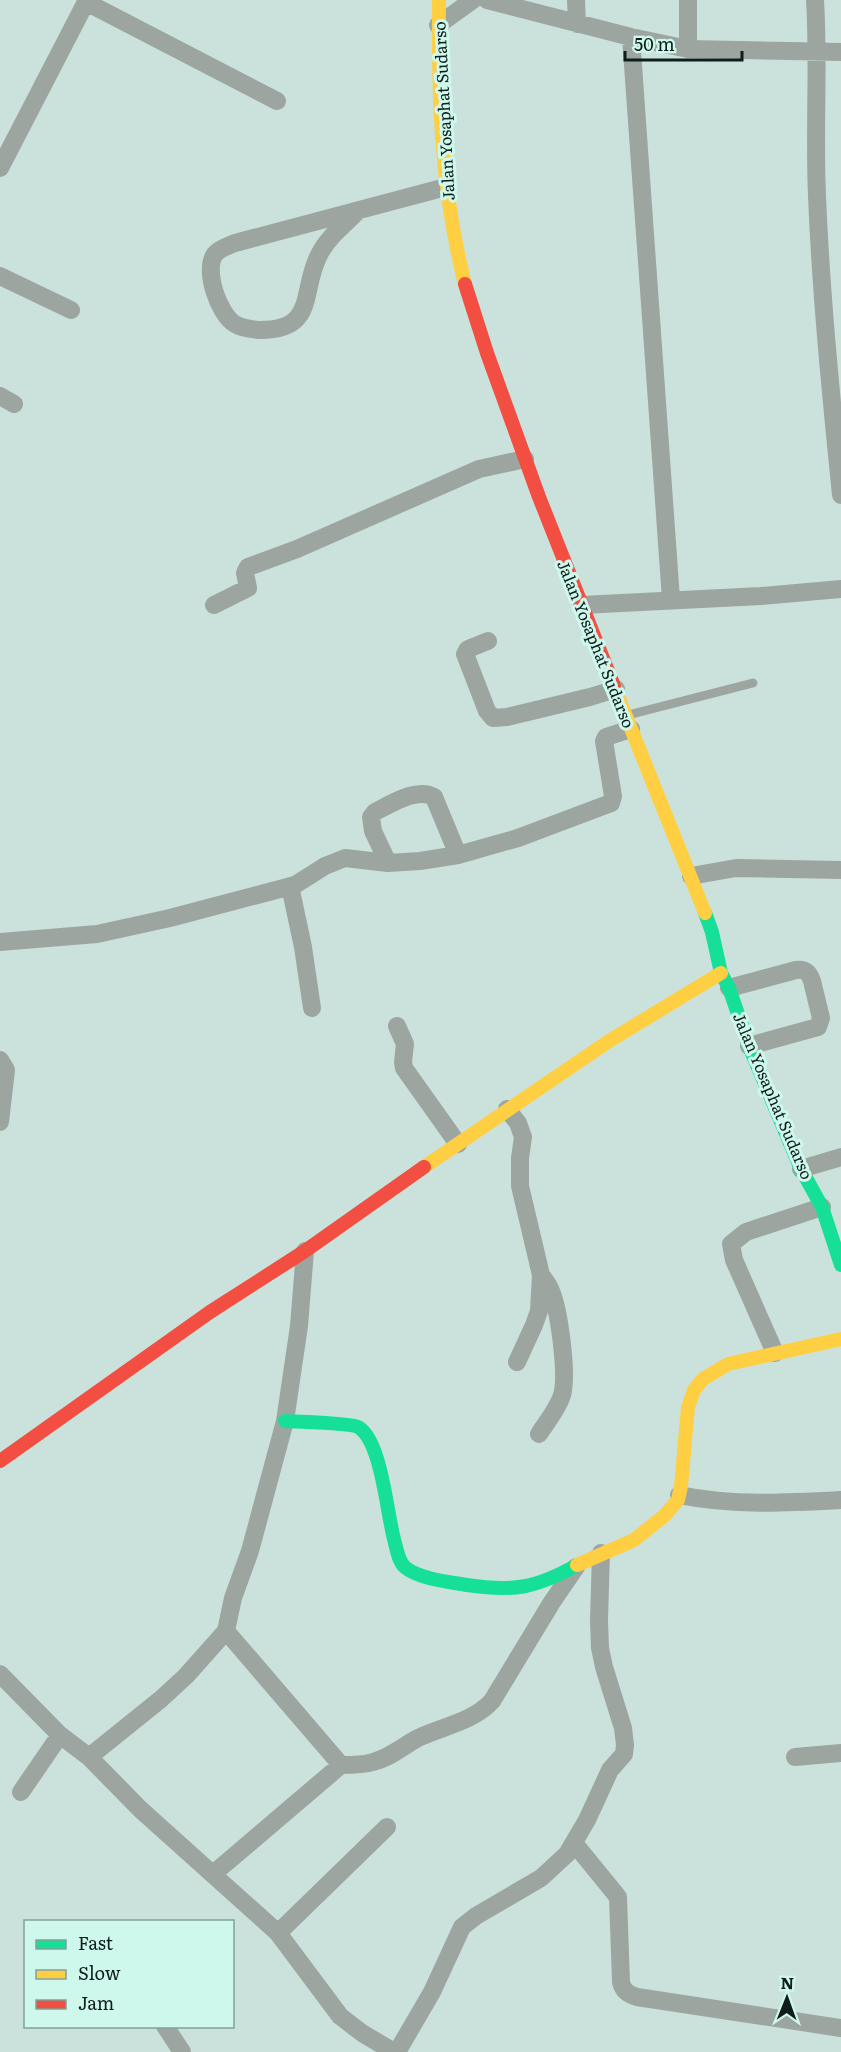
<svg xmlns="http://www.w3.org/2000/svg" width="841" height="2052" font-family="Literata,serif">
<rect width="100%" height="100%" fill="#cbe2dc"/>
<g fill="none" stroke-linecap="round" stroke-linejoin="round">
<path stroke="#9da5a1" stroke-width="9" d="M628 715 753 683"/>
<path stroke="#9da5a1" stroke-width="18" d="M487 0 631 37 688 49 841 52
M576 0 577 24
M815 0C819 65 814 130 817 196 821 295 831 395 841 495
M86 2 277 101
M438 25 473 0
M631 37 671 599
M688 49V0
M0 168 87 0
M358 211C345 224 327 238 319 255 300 291 318 331 258 330 251 329 241 328 235 324 219 315 203 270 215 254 220 248 228 246 235 243L446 187
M0 276 71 310
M0 396 14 404
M214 605 248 588 245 573 248 567 297 549 479 469 525 459
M582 605 761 596 841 589
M488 641 468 649 465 654 487 711 493 718 507 717 590 697 616 689
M388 863 373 831 371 817 375 812C391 804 417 787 434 797L458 855
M691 876 736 868 841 870
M290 886 303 947 312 1008
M0 942 97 934 170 918 295 885 325 866 345 858 388 863 420 861 458 855 518 838 611 803 613 796 604 741 606 737 631 729
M729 988 796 970C805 969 809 972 812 981L821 1018 818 1027 749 1046
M397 1026 405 1044 403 1062 404 1068 458 1144
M0 1060 6 1070 0 1122
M507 1109 518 1123 523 1137 520 1158V1186L541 1275 539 1311 534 1325 517 1362
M801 1169 841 1157
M775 1353 734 1260 731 1244 746 1232 822 1207
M539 1434C546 1423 556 1411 561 1398 569 1379 559 1310 551 1291 549 1285 545 1280 541 1275
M679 1495C733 1506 787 1503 841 1500
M0 1674 60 1735 89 1757 140 1809 278 1933 340 2016 362 2033 394 2052
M89 1757 161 1699 186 1676 226 1631 233 1598 250 1551 285 1421 299 1326 305 1251
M795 1757 841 1753
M341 1765C352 1765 363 1765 373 1762 390 1758 403 1746 418 1738 443 1726 473 1722 492 1701L552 1602 576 1567
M21 1792 60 1735
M574 1843 618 1897 621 1982C623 1991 628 1994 637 1997L841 2028
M213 1874 341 1765 226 1631
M278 1933 387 1827
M165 2026 182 2052
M397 2052 432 1992 462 1927 476 1916 541 1878 567 1854 587 1820 610 1770 624 1754 625 1745 623 1728 604 1667 600 1648 599 1620 601 1553"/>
<path stroke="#16e098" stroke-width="14" d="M705 913 712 932 721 973 729 988 749 1046 801 1169 822 1207 841 1265
M285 1421C297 1422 351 1423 358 1427 382 1440 387 1517 395 1543 397 1551 399 1563 406 1568 420 1579 450 1582 467 1585 514 1592 536 1588 577 1565"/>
<path stroke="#ffcf43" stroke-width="14" d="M439 0C438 96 441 191 465 284
M614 686 705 913
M424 1167 609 1041 721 973
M577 1565 634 1540 664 1516 678 1500 681 1486 688 1407 694 1390 703 1379 728 1364 841 1339"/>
<path stroke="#f24e42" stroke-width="14" d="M465 284 487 353 539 497 614 686
M0 1461 210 1312 305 1251 424 1167"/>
</g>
<g text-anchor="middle" stroke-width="6" stroke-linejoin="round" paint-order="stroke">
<g font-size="16" fill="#0f1e1a" stroke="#cff8ed">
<text transform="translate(444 111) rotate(-93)" y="6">Jalan Yosaphat Sudarso</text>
<text transform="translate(596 644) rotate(68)" y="6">Jalan Yosaphat Sudarso</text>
<text transform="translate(773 1096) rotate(67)" y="6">Jalan Yosaphat Sudarso</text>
</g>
</g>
<rect x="24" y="1920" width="210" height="108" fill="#cff8ed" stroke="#82a199" stroke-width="1.5"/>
<rect x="36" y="1940" width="30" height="9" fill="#16e098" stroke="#82a199" stroke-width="1.5"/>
<text x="78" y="1950" font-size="18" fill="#0f1e1a">Fast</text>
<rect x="36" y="1970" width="30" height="9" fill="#ffcf43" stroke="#82a199" stroke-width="1.5"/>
<text x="78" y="1980" font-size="18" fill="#0f1e1a">Slow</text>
<rect x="36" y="2000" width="30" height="9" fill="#f24e42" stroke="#82a199" stroke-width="1.5"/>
<text x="78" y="2010" font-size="18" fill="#0f1e1a">Jam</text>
<g transform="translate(787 1998) rotate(1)" stroke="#cff8ed" stroke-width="4.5" paint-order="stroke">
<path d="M0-4.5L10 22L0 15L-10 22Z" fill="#0f1e1a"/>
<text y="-9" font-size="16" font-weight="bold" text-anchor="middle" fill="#0f1e1a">N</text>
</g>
<path d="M625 51v9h117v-9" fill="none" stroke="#0f1e1a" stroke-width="3"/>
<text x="634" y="51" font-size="18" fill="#0f1e1a" stroke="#cff8ed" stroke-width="4.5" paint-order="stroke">50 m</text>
</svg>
